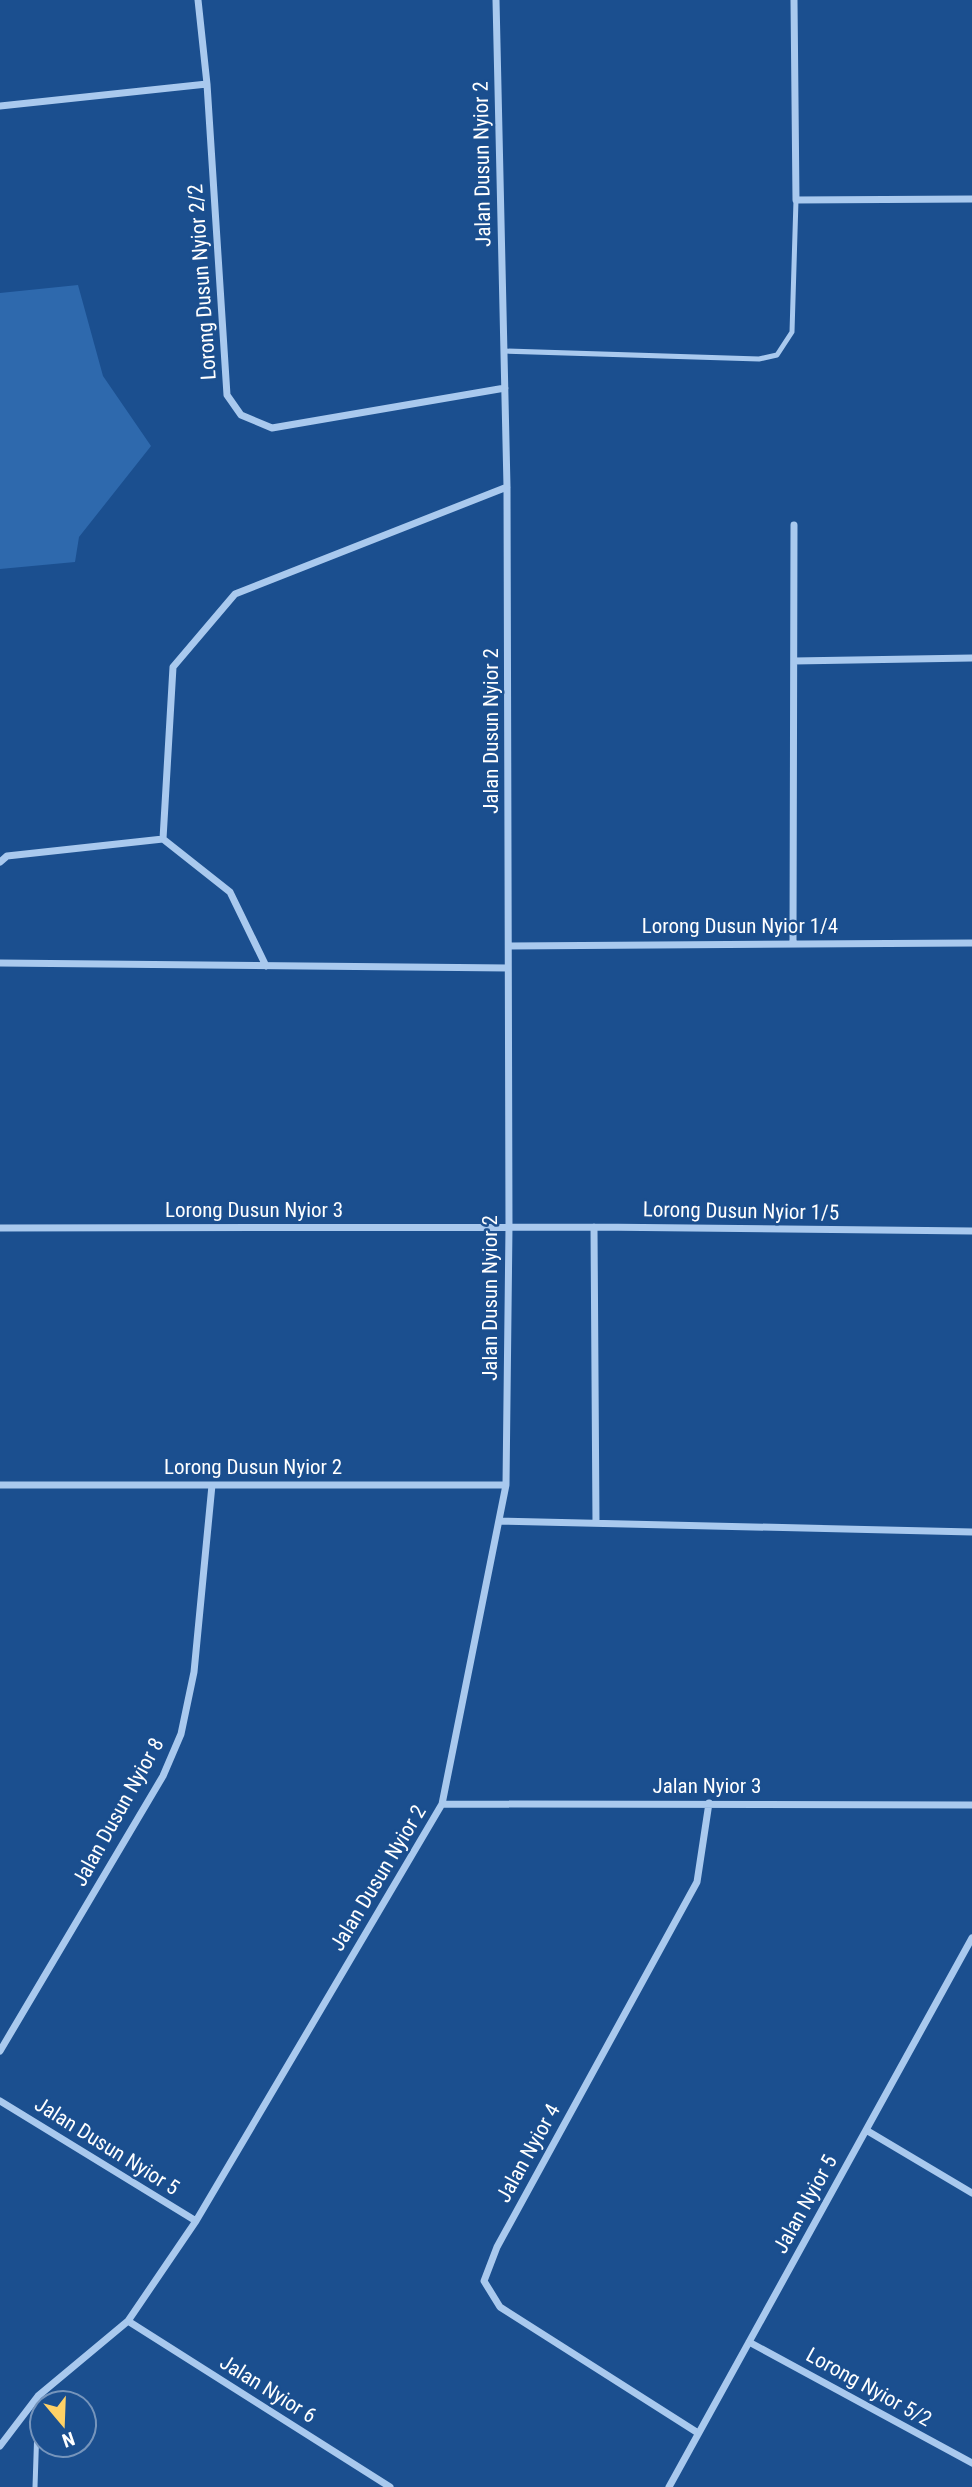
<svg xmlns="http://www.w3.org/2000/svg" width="972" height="2487" font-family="'Roboto Condensed',sans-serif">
<rect width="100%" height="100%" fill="#1b4f8f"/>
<path fill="#2e69ad" d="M78 285 103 376 151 446 79 537 75 562 0 569V293Z"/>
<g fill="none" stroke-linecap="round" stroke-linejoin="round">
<path stroke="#a9c9ee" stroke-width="5" d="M504 351 759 359 777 355 792 332 796 200
M35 2487 38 2396"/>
<path stroke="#a9c9ee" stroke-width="7" d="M198 0 207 84 227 395 241 415 272 428 505 388
M794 0 796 200 972 199
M0 106 207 84
M794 661 972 658
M163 839 173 667 235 594 507 487
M163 839 230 892 266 966
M0 862 7 856 163 839
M793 943 794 525
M509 946 972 943
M0 963 508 968
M594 1227 596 1523
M0 1228 594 1227 972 1231
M0 1485H506
M499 1521 972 1532
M442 1804 972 1805
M0 2051 163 1776 181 1734 194 1672 212 1485
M0 2101 196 2221
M866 2130 972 2193
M128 2321 390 2487
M749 2342 972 2463
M698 2433 500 2307 484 2281 497 2247 697 1882 709 1803
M0 2446 38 2396 128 2321 196 2221 442 1804 506 1485 509 1227 507 487 496 0
M669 2487 972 1938"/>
</g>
<g text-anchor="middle" stroke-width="5" stroke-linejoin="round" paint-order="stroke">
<g font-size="21" fill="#fff" stroke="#1b4f8f">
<text transform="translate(482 164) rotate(-91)" y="7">Jalan Dusun Nyior 2</text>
<text transform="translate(202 282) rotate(-94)" y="7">Lorong Dusun Nyior 2/2</text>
<text transform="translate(491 731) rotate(-90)" y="7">Jalan Dusun Nyior 2</text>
<text x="740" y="933">Lorong Dusun Nyior 1/4</text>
<text x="254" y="1217">Lorong Dusun Nyior 3</text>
<text transform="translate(741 1211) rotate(1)" y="7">Lorong Dusun Nyior 1/5</text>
<text transform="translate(490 1298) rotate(-90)" y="7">Jalan Dusun Nyior 2</text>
<text x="253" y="1474">Lorong Dusun Nyior 2</text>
<text x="707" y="1793">Jalan Nyior 3</text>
<text transform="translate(118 1812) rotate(-61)" y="7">Jalan Dusun Nyior 8</text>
<text transform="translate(378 1878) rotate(-59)" y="7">Jalan Dusun Nyior 2</text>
<text transform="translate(107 2146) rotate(32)" y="7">Jalan Dusun Nyior 5</text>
<text transform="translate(528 2153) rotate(-61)" y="7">Jalan Nyior 4</text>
<text transform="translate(805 2204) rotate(-61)" y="7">Jalan Nyior 5</text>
<text transform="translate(869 2387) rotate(29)" y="7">Lorong Nyior 5/2</text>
<text transform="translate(268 2389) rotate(32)" y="7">Jalan Nyior 6</text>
</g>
</g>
<g transform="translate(63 2424) rotate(161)"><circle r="33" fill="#1b4f8f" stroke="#7695bc" stroke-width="2"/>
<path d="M0-5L12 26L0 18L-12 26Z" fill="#ffd166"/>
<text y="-10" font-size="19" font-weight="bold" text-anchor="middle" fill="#ffffff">N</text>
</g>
</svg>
